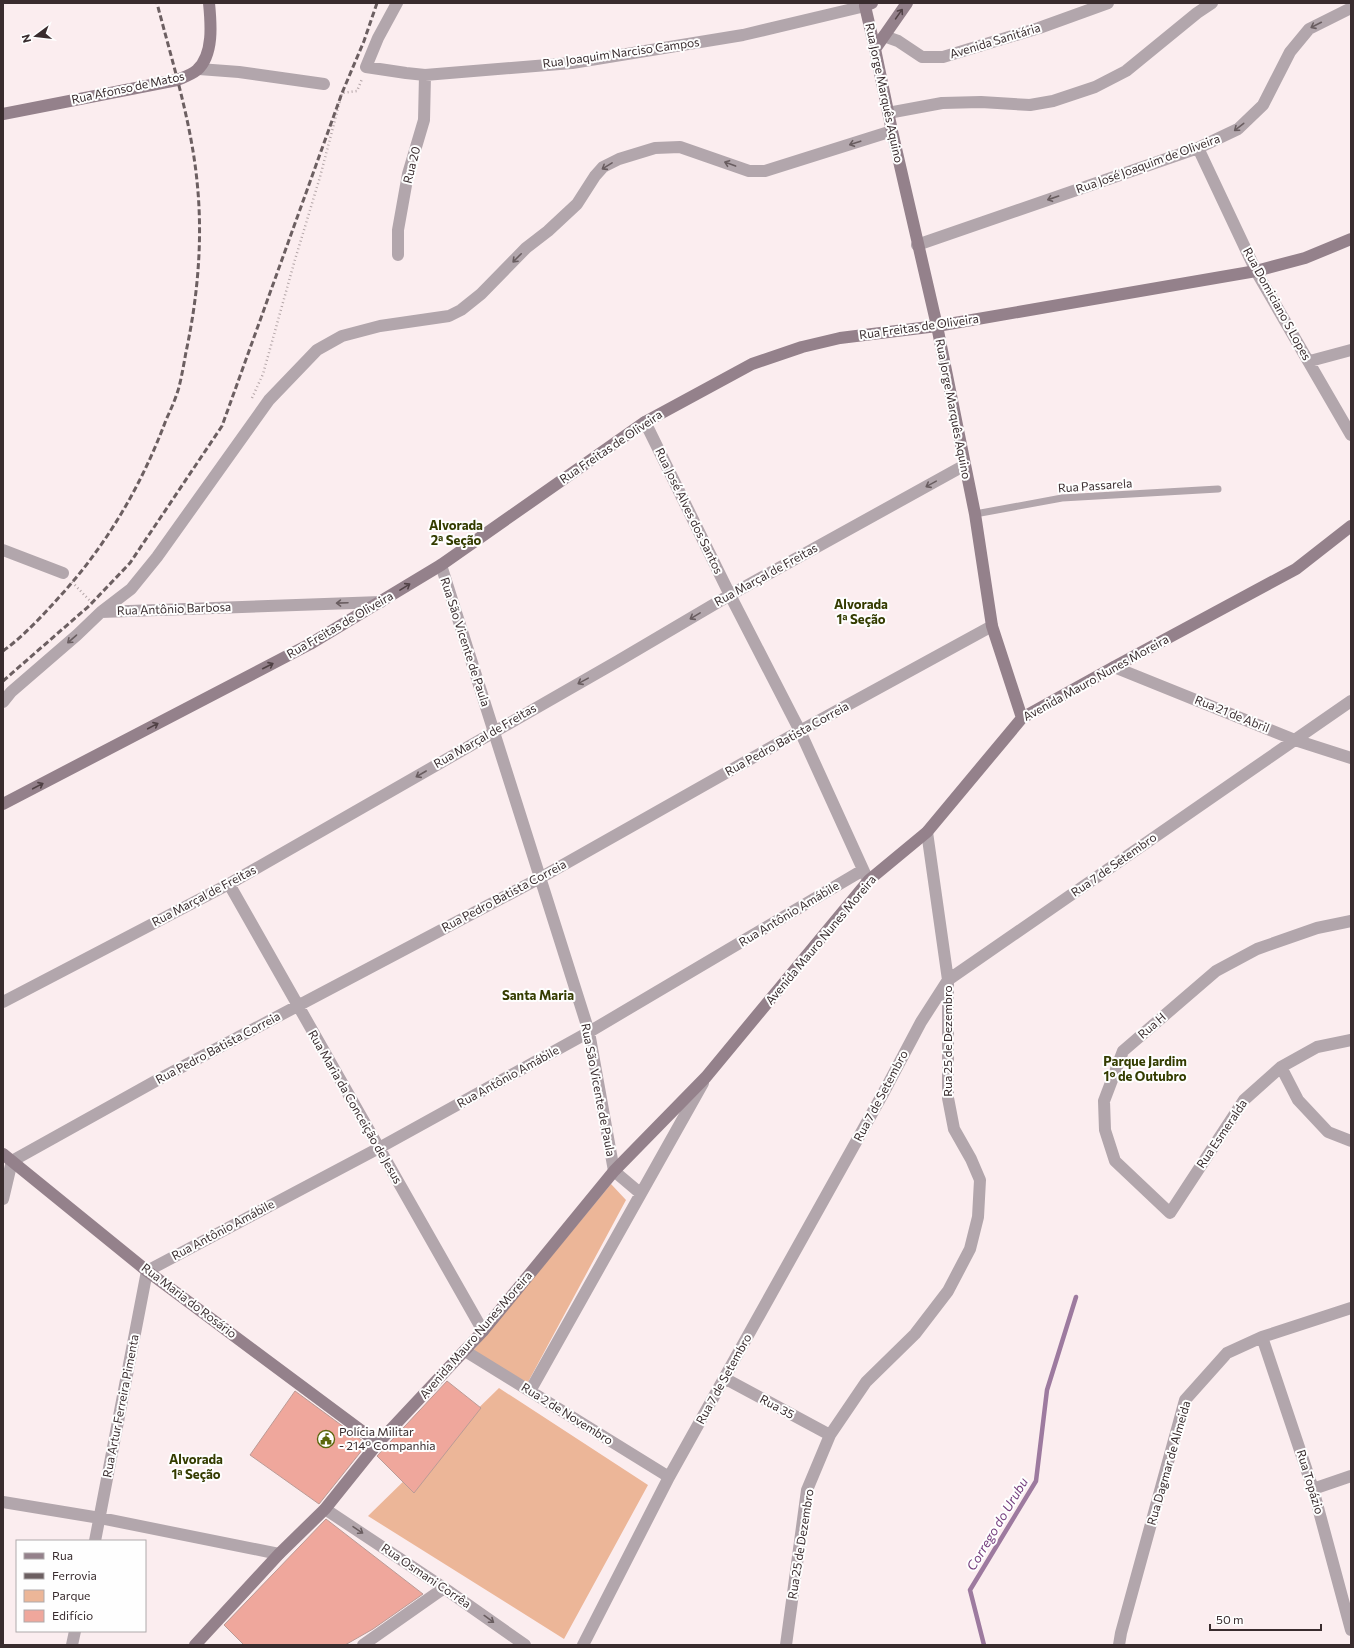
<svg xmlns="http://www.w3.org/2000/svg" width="1354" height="1648" font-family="Commissioner,sans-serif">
<rect width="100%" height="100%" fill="#fbedef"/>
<path fill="#ecb698" d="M611 1184 626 1200 527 1384 473 1351Z
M499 1388 648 1485 564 1639 368 1516Z"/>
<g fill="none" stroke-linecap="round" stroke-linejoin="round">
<path stroke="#9d7a9f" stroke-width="4.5" d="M984 1645 970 1590 1036 1481 1047 1390 1076 1297"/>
</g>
<path fill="#efa79c" stroke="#bb9b96" d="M447 1381 481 1408 414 1493 377 1456Z
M295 1391 367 1444 319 1504 250 1455Z
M326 1519 423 1594 373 1629 345 1645H244L224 1625Z"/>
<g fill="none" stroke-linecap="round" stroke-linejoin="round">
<path stroke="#b4a6a8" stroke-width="2.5" stroke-dasharray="1 3" stroke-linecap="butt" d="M252 398 263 374 294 263 320 177 342 93 357 91 362 79
M72 582 92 603"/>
<path stroke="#b2a6ac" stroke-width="7" d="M975 514 1062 498 1218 489"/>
<path stroke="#b2a6ac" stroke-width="12" d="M397 3 378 38 366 67 406 73 425 75 572 63 743 35 865 6
M884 36 898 41 922 57H943L1039 28 1108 3
M199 69 239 72 324 84
M888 113 942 103 981 102 1030 105 1053 101 1095 87 1126 71 1197 13 1212 3
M1198 148 1256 271 1351 435
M917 245 1198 148 1238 129 1263 105 1290 52 1309 29 1351 8
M398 255V230L408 174 424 120 425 75
M1310 361 1351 350
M645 422 730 595 800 731 866 876
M3 550 63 573
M441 565 589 1032 614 1171 640 1193
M101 612 381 602
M1114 667 1295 740 1351 758
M3 702 11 692 77 635 101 612 131 589 157 557 269 400 317 350 342 336 380 326 449 316 461 310 481 294 526 248 548 231 577 204 595 176 603 167 619 159 655 148 680 147 749 171H765L892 131
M229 884 483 1331
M1351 921 1317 928 1257 949 1216 971 1123 1051 1104 1101 1105 1130 1115 1161 1170 1213 1244 1100 1281 1067 1317 1047 1351 1040
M3 1002 229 884 618 661 730 595 965 465
M1281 1067 1298 1100 1328 1132 1351 1141
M3 1199 12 1161 161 1078 540 878 800 731 992 626
M1262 1337 1313 1489 1351 1630
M465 1351 669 1477
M724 1378 830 1435
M530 1391 703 1083
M1313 1489 1351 1476
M3 1502 100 1518 279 1554
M325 1509 444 1588 525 1645
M95 1541 147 1271 379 1148 589 1032 863 870
M72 1645 75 1631
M363 1645 444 1588
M583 1645 669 1477 885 1090 921 1022 948 980 1351 701
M786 1645 807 1490 830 1435 866 1382 915 1334 948 1291 970 1249 978 1217 980 1180 971 1159 954 1129 948 1098V980L927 832
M1119 1645 1121 1633 1185 1400 1227 1353 1262 1337 1351 1308"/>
<path stroke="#94818b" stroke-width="12" d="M872 3 865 6 875 49 892 131 937 326 975 514 992 626 1022 718
M875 49 907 3
M3 114 177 80C184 77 191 75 197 70 214 55 211 23 209 3
M3 804 310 644 441 565 645 422 752 364 802 347 840 338 937 326 1256 271 1305 258 1351 239
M3 1154 147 1271 378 1443
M195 1645 279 1554 325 1509 378 1443 483 1331 614 1171 706 1077 869 880 927 832 1022 718 1114 667 1296 569 1351 526"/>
<path stroke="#6c5f61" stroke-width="3" stroke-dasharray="6 3" stroke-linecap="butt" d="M3 651C25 635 44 614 62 594 108 543 142 484 166 420 171 409 176 398 179 387 182 375 184 363 186 352 198 296 203 238 197 181 191 121 172 61 157 3
M3 681 89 606 130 563 222 426 342 93 364 41 377 3"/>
</g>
<defs><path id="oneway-shaft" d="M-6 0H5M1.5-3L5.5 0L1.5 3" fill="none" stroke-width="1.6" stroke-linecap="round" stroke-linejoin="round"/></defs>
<g stroke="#504145">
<use href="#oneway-shaft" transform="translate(899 14) rotate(-55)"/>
<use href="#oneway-shaft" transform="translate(405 587) rotate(-32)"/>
<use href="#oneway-shaft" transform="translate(268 666) rotate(-27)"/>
<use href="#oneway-shaft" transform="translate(153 726) rotate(-28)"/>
<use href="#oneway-shaft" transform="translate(38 786) rotate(-28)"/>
</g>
<g stroke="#695d60">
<use href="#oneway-shaft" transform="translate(1316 25) rotate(153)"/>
<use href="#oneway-shaft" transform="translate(1239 127) rotate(142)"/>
<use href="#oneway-shaft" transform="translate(855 143) rotate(162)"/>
<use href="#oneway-shaft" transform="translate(730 164) rotate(-160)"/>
<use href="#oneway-shaft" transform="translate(607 166) rotate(148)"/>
<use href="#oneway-shaft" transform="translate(1053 198) rotate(161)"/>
<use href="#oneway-shaft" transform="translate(517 258) rotate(135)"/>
<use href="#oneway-shaft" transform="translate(931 484) rotate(151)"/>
<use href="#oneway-shaft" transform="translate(342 603) rotate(178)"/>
<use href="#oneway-shaft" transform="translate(695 616) rotate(149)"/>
<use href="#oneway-shaft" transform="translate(72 639) rotate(139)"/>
<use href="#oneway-shaft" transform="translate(583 681) rotate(151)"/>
<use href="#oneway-shaft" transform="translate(421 774) rotate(150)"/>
<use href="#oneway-shaft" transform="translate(358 1530) rotate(34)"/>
<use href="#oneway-shaft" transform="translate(489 1619) rotate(36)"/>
</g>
<defs>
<g id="civic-ring" transform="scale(0.9)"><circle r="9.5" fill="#fefefe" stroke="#5a660b" stroke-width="1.5"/><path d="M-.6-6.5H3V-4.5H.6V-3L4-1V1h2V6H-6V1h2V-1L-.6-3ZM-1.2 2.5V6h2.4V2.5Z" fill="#5a660b"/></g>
</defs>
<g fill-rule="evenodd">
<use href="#civic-ring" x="326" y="1439"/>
</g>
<g text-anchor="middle" stroke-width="4" stroke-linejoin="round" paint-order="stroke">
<g font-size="12" fill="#392c2e" stroke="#fefefe">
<text transform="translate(995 41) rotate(-17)" y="4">Avenida Sanitária</text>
<text transform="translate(621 53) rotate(-8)" y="4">Rua Joaquim Narciso Campos</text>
<text transform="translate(128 88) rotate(-12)" y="4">Rua Afonso de Matos</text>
<text transform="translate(884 93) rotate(78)" y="4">Rua Jorge Marquês Aquino</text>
<text transform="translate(1148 164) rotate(-20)" y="4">Rua José Joaquim de Oliveira</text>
<text transform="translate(412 165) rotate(-76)" y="4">Rua 20</text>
<text transform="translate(1277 304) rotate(61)" y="4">Rua Domiciano S Lopes</text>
<text transform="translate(919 327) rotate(-8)" y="4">Rua Freitas de Oliveira</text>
<text transform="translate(953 409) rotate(79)" y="4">Rua Jorge Marquês Aquino</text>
<text transform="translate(611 447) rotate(-34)" y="4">Rua Freitas de Oliveira</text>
<text transform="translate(1095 486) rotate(-4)" y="4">Rua Passarela</text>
<text transform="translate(689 511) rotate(64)" y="4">Rua José Alves dos Santos</text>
<text transform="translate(766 575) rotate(-29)" y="4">Rua Marçal de Freitas</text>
<text transform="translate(174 609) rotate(-2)" y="4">Rua Antônio Barbosa</text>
<text transform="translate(340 625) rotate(-30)" y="4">Rua Freitas de Oliveira</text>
<text transform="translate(465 642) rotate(72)" y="4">Rua São Vicente de Paula</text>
<text transform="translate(1096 678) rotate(-29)" y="4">Avenida Mauro Nunes Moreira</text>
<text transform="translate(1232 714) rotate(22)" y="4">Rua 21 de Abril</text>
<text transform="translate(485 736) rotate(-30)" y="4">Rua Marçal de Freitas</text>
<text transform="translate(787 739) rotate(-29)" y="4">Rua Pedro Batista Correia</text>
<text transform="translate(1114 865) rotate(-35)" y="4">Rua 7 de Setembro</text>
<text transform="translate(204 896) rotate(-28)" y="4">Rua Marçal de Freitas</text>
<text transform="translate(504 896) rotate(-28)" y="4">Rua Pedro Batista Correia</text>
<text transform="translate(789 914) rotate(-31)" y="4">Rua Antônio Amábile</text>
<text transform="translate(821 940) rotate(-50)" y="4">Avenida Mauro Nunes Moreira</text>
<text transform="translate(1152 1026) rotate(-41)" y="4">Rua H</text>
<text transform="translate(948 1041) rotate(-90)" y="4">Rua 25 de Dezembro</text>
<text transform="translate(218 1048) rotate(-28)" y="4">Rua Pedro Batista Correia</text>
<text transform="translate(508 1077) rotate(-29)" y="4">Rua Antônio Amábile</text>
<text transform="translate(598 1090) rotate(79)" y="4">Rua São Vicente de Paula</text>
<text transform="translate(881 1096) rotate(-62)" y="4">Rua 7 de Setembro</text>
<text transform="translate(355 1107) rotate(60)" y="4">Rua Maria da Conceição de Jesus</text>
<text transform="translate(1222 1134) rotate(-56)" y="4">Rua Esmeralda</text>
<text transform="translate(223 1230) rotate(-28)" y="4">Rua Antônio Amábile</text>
<text transform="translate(189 1301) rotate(37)" y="4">Rua Maria do Rosário</text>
<text transform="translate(476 1335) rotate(-49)" y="4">Avenida Mauro Nunes Moreira</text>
<text transform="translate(724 1379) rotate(-61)" y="4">Rua 7 de Setembro</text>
<text transform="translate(121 1406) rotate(-79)" y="4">Rua Artur Ferreira Pimenta</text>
<text transform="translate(777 1407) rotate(28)" y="4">Rua 35</text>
<text transform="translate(567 1414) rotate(32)" y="4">Rua 2 de Novembro</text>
<text transform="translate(1169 1463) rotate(-74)" y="4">Rua Dagmar de Almeida</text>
<text transform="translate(1310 1482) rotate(73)" y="4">Rua Topázio</text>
<text transform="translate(801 1544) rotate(-81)" y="4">Rua 25 de Dezembro</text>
<text transform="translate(426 1576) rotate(34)" y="4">Rua Osmani Corrêa</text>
</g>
<g font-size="12" fill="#392c2e" stroke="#fefefe" text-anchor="start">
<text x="339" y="1436">Polícia Militar<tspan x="339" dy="14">- 214° Companhia</tspan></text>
</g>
<g font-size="13" font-weight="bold" fill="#343c00" stroke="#fefefe">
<text x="456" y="530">Alvorada<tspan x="456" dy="15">2ª Seção</tspan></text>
<text x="861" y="609">Alvorada<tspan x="861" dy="15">1ª Seção</tspan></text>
<text x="538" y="1000">Santa Maria</text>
<text x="1145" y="1066">Parque Jardim<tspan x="1145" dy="15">1º de Outubro</tspan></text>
<text x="196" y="1464">Alvorada<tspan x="196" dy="15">1ª Seção</tspan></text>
</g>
<g font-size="13" font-style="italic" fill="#743d7d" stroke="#fefefe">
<text transform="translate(997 1524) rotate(-59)" y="5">Corrego do Urubu</text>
</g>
</g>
<rect width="1354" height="1648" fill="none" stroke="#392c2e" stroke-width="8"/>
<rect x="16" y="1540" width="130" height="92" fill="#fefefe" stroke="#afaaab"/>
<rect x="24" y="1553" width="20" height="6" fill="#94818b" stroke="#afaaab"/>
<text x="52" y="1560" font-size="12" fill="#392c2e">Rua</text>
<rect x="24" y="1573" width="20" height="6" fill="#6c5f61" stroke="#afaaab"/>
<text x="52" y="1580" font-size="12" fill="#392c2e">Ferrovia</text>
<rect x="24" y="1590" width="20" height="12" fill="#ecb698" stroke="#afaaab"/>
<text x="52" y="1600" font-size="12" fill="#392c2e">Parque</text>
<rect x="24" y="1610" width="20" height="12" fill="#efa79c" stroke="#afaaab"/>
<text x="52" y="1620" font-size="12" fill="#392c2e">Edifício</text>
<g transform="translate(36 36) rotate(255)" stroke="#fefefe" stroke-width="3" paint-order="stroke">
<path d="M0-3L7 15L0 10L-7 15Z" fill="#392c2e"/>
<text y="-6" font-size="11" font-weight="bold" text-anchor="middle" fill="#392c2e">N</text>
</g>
<path d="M1210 1624v6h111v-6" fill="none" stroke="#392c2e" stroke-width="2"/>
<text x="1216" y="1624" font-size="12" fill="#392c2e" stroke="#fefefe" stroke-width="3" paint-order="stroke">50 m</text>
</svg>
